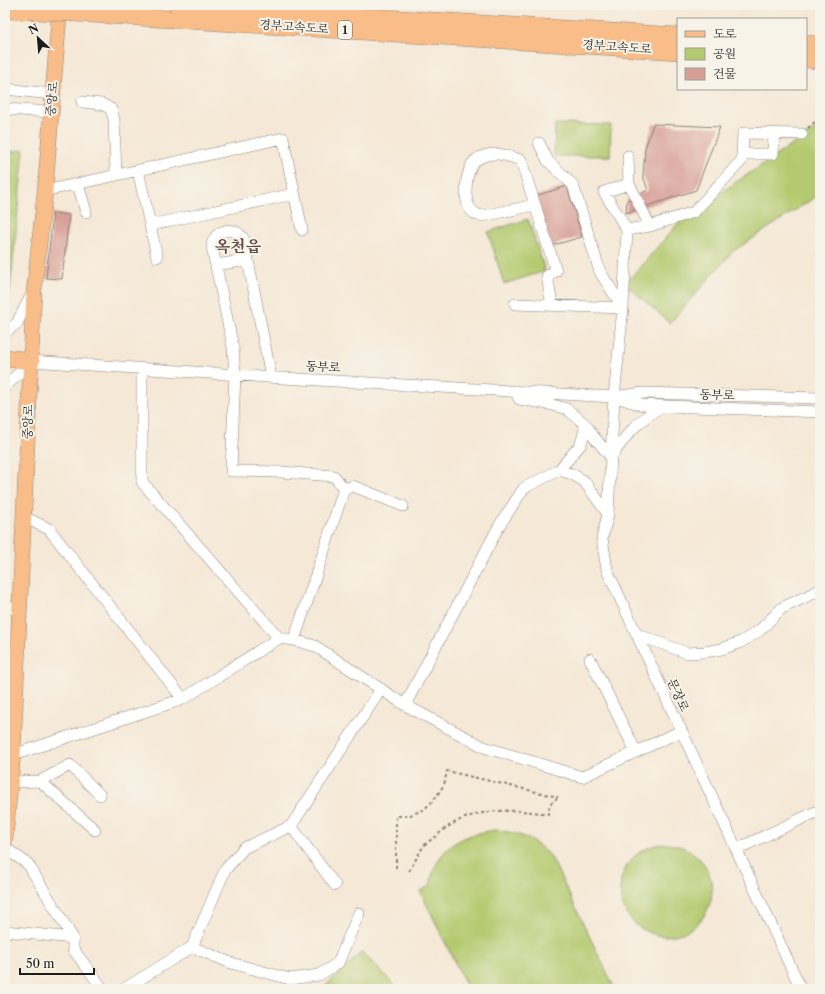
<svg xmlns="http://www.w3.org/2000/svg" width="825" height="994" font-family="'Libre Caslon Text','Noto Serif KR',serif">
<rect width="100%" height="100%" fill="#f7f3e8"/>
<filter id="ink" filterUnits="userSpaceOnUse"><feTurbulence type="fractalNoise" baseFrequency=".025" numOctaves="2"/><feDisplacementMap in="SourceGraphic" scale="8" xChannelSelector="R" yChannelSelector="G"/><feConvolveMatrix kernelMatrix="1 2 1 2 8 2 1 2 1" color-interpolation-filters="sRGB"/></filter>
<filter id="wash" filterUnits="userSpaceOnUse"><feTurbulence type="fractalNoise" baseFrequency=".012" numOctaves="4" result="noise"/><feDisplacementMap in="SourceGraphic" scale="16" xChannelSelector="R" yChannelSelector="G"/><feGaussianBlur stdDeviation="0.9" result="paint"/><feColorMatrix in="noise" values="0 0 0 0 0 0 0 0 0 0 0 0 0 0 0 0 0 1.4 0 .05"/><feComposite in="paint" operator="in"/></filter>
<g filter="url(#wash)">
<rect width="100%" height="100%" fill="#f5e8d6"/>
<path fill="#b4ca6f" stroke="#687346" d="M555 124 611 125 610 156H554Z
M817 128 820 132V194L732 252 670 323 625 284 684 217Z
M24 150 8 311 5 316V152Z
M528 219 545 271 504 284 488 232Z
M496 830C520 833 534 839 551 857L615 989H468L420 891 430 886C435 848 461 834 496 830Z
M620 890a46 46 0 1 1 92 0a46 46 0 1 1-92 0Z
M362 952 398 989H322Z"/>
<g id="blocks">
<path fill="#d89f97" d="M653 124 720 127 696 190 626 213 627 200 648 190 643 176 645 148Z
M567 186 582 237 550 246 535 196Z
M53 213 69 215 62 279 46 278Z"/>
</g>
</g>
<g filter="url(#ink)">
<use href="#blocks" fill-opacity="0" stroke="#888279" stroke-width="1"/>
<g fill="none" stroke-linecap="round" stroke-linejoin="round">
<g stroke="#888279" stroke-width="12">
<path id="minor" d="M5 89 52 94
M82 102 102 104 111 109 114 119 116 175
M5 109 51 112
M539 143 548 161 573 185 600 272 623 308
M742 154H773L774 134
M628 156 629 184 604 192 627 230 623 308 614 397 608 514 602 538 607 570 801 989
M138 170 157 257
M78 184 86 212
M629 184 650 226
M45 191 283 138 302 230
M535 205 521 160C513 158 504 154 497 154 490 154 481 156 476 160 470 164 469 172 467 179 465 193 464 214 483 216L535 205 556 271 547 276 552 305
M150 225 294 194
M627 230 650 226 694 212 742 160 743 133 802 134
M216 265 248 260
M515 304 623 308
M5 333 17 323 32 294
M142 369V482L279 638
M271 377 244 240C235 224 213 229 212 247L233 347 235 375 231 471 280 472 334 476 344 489 353 486 403 506
M5 387 31 361 282 378 614 397 643 393 820 398
M516 391 519 399 549 404 567 409 586 425 593 436 611 457
M619 398 642 405 820 412
M612 456C628 432 637 422 662 406
M559 470 572 474 584 481 608 514
M24 517 49 529 183 699
M5 605 20 612
M636 634 687 653 704 652 722 649 741 642 759 631 782 608 820 590
M294 640 314 581 344 489
M590 659 636 752
M405 705 499 526 524 488 559 470 581 444 586 425
M13 755 183 699 279 638 294 640 315 646 405 705 484 747 582 777 681 731
M40 781 70 765 100 795
M11 782 40 781 95 830
M5 848 28 864 73 938V949L103 989
M737 849 820 810
M335 885 291 826 381 689
M5 931 73 938
M192 947 231 963 290 979 319 975 338 963 359 913
M124 989 192 947 225 870 244 848 291 826"/>
</g>
<g stroke="#888279" stroke-width="16">
<path id="major" d="M5 840 13 755 34 291 45 191 60 5"/>
</g>
<g stroke="#888279" stroke-width="18">
<path id="highway" d="M177 5 678 36
M5 10 36 11
M74 13 678 51
M806 44 820 45
M806 59 820 60
M5 358 31 361"/>
</g>
<path stroke="#888279" stroke-width="2" stroke-dasharray="3 3" stroke-linecap="butt" d="M808 128 817 120 820 119
M396 868V816H408L423 810 433 801 444 785 447 771 558 797
M409 871C414 863 418 855 423 847 426 843 431 840 435 837 467 807 507 808 548 814L550 804 558 797"/>
<use href="#minor" stroke="#fff" stroke-width="11"/>
<use href="#major" stroke="#f8bd89" stroke-width="15"/>
<use href="#highway" stroke="#f8bd89" stroke-width="17"/>
<g stroke="#888279" stroke-width="18" stroke-linecap="butt">
<path id="highway-bridge" d="M36 11 74 13"/>
</g>
<use href="#highway-bridge" stroke="#f8bd89" stroke-width="17"/>
</g>
</g>
<g text-anchor="middle" stroke-width="4" stroke-linejoin="round" paint-order="stroke">
<rect fill="#f7f3e8" stroke="#5e5c59" stroke-width="1" x="338" y="21" width="14" height="18" rx="3"/>
<g font-size="11" font-weight="bold" fill="#1c1c1c">
<text x="345" y="34">1</text>
</g>
<g font-size="12" fill="#1c1c1c" stroke="#f7f3e8">
<text transform="translate(294 27) rotate(4)" y="4">경부고속도로</text>
<text transform="translate(617 47) rotate(4)" y="4">경부고속도로</text>
<text transform="translate(52 99) rotate(-85)" y="4">중앙로</text>
<text transform="translate(323 367) rotate(3)" y="4">동부로</text>
<text transform="translate(717 395) rotate(2)" y="4">동부로</text>
<text transform="translate(28 422) rotate(-88)" y="4">중앙로</text>
<text transform="translate(678 695) rotate(65)" y="4">문장로</text>
</g>
<g font-size="16" font-weight="bold" fill="#5e4a47" stroke="#f7f3e8">
<text x="238" y="252">옥천읍</text>
</g>
</g>
<rect width="825" height="994" fill="none" stroke="#f7f3e8" stroke-width="20"/>
<rect x="677" y="18" width="130" height="72" fill="#f7f3e8" stroke="#9f9d96"/>
<rect x="685" y="31" width="20" height="6" fill="#f8bd89" stroke="#9f9d96"/>
<text x="713" y="38" font-size="12" fill="#1c1c1c">도로</text>
<rect x="685" y="48" width="20" height="12" fill="#b4ca6f" stroke="#9f9d96"/>
<text x="713" y="58" font-size="12" fill="#1c1c1c">공원</text>
<rect x="685" y="68" width="20" height="12" fill="#d89f97" stroke="#9f9d96"/>
<text x="713" y="78" font-size="12" fill="#1c1c1c">건물</text>
<g transform="translate(38 38) rotate(334)" stroke="#f7f3e8" stroke-width="3" paint-order="stroke">
<path d="M0-3L7 15L0 10L-7 15Z" fill="#1c1c1c"/>
<text y="-6" font-size="11" font-weight="bold" text-anchor="middle" fill="#1c1c1c">N</text>
</g>
<path d="M20 968v6h74v-6" fill="none" stroke="#1c1c1c" stroke-width="2"/>
<text x="26" y="968" font-size="12" fill="#1c1c1c" stroke="#f7f3e8" stroke-width="3" paint-order="stroke">50 m</text>
</svg>
